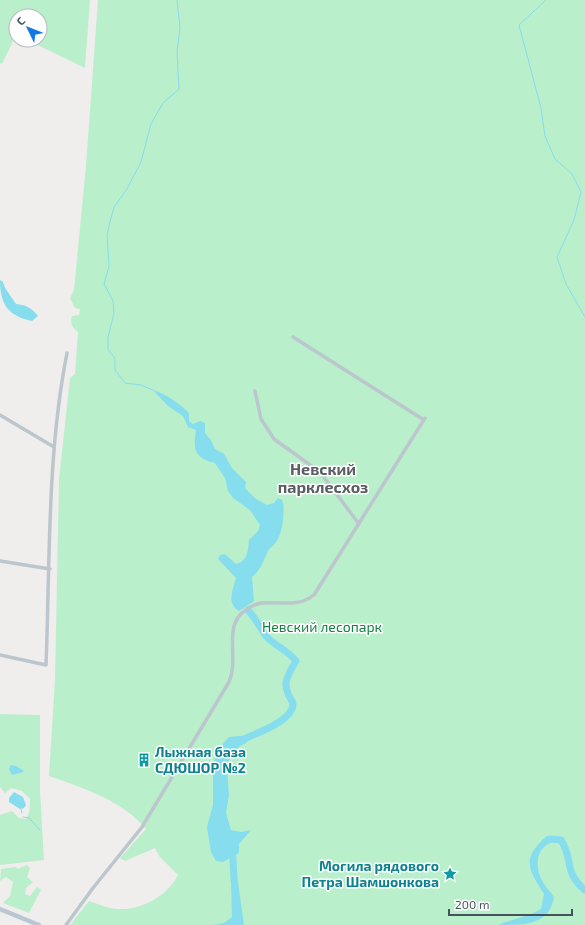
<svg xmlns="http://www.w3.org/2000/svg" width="585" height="925" font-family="'Exo 2',sans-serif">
<rect width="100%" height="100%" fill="#f0eded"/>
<path fill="#baefcc" d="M0 0H90L85 68 27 40H40V16H16V35L2 64 0 63Z
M98 0H585V925H70L89 901C98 904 109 909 119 909 142 910 167 896 178 875L159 856 155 848 125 861 120 858 146 829C122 800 83 788 49 776L55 680 59 479 70 378 75 374 78 332C72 327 70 324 72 316L79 315 80 309 75 308 70 298 74 290 86 166Z
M0 714 40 715V791L44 860 0 865V815L12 811 19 818 26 819C30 814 30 805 30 799L22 791 11 788 5 793 0 787Z
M27 865 30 868 27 877 33 882 26 888 25 894 30 896 37 887 41 890 29 913 3 903 10 896 13 882 6 877 0 881 1 869 15 867 18 869Z"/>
<path fill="#86dded" d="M0 280 3 282 5 288 16 304C25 305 31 307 38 316L32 321C8 316 0 304 0 280Z
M153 390C166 394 179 403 189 413V421L193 424 200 421 205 423V433L211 440 215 449 224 454 232 468 246 482 245 488 256 499 267 505 274 503 278 498 282 500C286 509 282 535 276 542 274 546 270 547 268 551 263 561 261 570 252 577L254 601 239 611C226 603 233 590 236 578L218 559 220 555 225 554 236 564C248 561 248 550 249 540L258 531 260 525 250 510 233 498 228 491 225 478 215 463C194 458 193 449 196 430L188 427 183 416 168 406Z
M239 736H250L246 743 240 746 231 754 227 768 229 795 226 813 231 830 241 832 251 830 239 844V853L223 862 216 861 211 852 207 827 213 805V763L221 746 229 737Z
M11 765 16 766 24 771 23 772 12 775 9 769Z
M14 792 23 797 26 805 24 808 20 809 9 802V798Z
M547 836H558L561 840C543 842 534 854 539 873 541 882 549 890 554 897 549 925 526 925 498 925 513 918 527 918 541 909L544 894C528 869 521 858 547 836Z
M232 871 238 882 244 925H213L224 923 232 917 231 884Z"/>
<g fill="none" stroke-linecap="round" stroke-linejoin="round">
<path stroke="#86dded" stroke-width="1" d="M546 0 519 25 541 108 545 136 555 159 572 174 581 192 574 220 557 257 566 284 585 317
M153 390 141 385 125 383 115 370V358L108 350V337L114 313 113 301 104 284 109 266 107 235 110 222 114 207 127 189 141 162 151 124 163 103 179 89 177 52 180 28 177 0
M21 809 22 813
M23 817 29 818 40 830"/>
<path stroke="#86dded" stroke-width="7" d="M242 740C256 733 294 721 293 703 281 685 286 678 296 661 287 650 275 646 266 636 260 627 255 618 248 610
M551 839 561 840C574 860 563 872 585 890
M228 849 233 858 234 880"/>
<path stroke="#bbc6cd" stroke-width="3.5" d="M293 337 424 420
M255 391 261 419 274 439 320 472 359 524
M0 415 54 447
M0 561 50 569
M0 655 46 665C50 562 47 454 67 353
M66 925 93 888 142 827 229 682C240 658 221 625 247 609 252 606 256 604 261 603 280 601 298 608 314 595L425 418"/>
<path stroke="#bac7d2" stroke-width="4.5" d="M0 909 39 925"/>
</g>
<defs>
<g id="building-bare" transform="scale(1.08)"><path d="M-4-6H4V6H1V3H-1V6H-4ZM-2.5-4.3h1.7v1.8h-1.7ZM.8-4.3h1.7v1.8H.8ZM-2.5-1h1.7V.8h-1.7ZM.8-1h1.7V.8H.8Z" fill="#0f9aa8" stroke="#fff" stroke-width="2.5" paint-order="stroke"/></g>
<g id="sight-bare" transform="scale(1.08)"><path d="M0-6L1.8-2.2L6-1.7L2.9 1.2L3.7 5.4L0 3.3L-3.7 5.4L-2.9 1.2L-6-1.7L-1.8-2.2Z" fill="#0f9aa8" stroke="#fff" stroke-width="2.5" paint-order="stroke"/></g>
</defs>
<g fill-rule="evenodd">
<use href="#building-bare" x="144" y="760"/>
<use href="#sight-bare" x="450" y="874"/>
</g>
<g text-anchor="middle" stroke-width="3" stroke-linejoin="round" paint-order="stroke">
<g font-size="14" fill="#157e44" stroke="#fff">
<text x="322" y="632">Невский лесопарк</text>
</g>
<g font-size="14" font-weight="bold" fill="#0d838f" stroke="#fff" text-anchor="start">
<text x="155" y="757">Лыжная база<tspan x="155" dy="16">СДЮШОР №2</tspan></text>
<text x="439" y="871" text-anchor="end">Могила рядового<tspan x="439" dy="16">Петра Шамшонкова</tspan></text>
</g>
<g font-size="16" font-weight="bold" fill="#5a5e63" stroke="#fff">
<text x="323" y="475">Невский<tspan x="323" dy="18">парклесхоз</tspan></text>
</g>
</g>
<g transform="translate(28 28) rotate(313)"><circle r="19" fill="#ffffff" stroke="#b5babd"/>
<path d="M0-3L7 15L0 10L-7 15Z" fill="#1578e2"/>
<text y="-6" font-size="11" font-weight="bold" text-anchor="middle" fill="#45525b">С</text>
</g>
<path d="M449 909v6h123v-6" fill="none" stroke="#45525b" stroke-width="2"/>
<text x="455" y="909" font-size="12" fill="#45525b" stroke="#ffffff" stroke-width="3" paint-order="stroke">200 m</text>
</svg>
